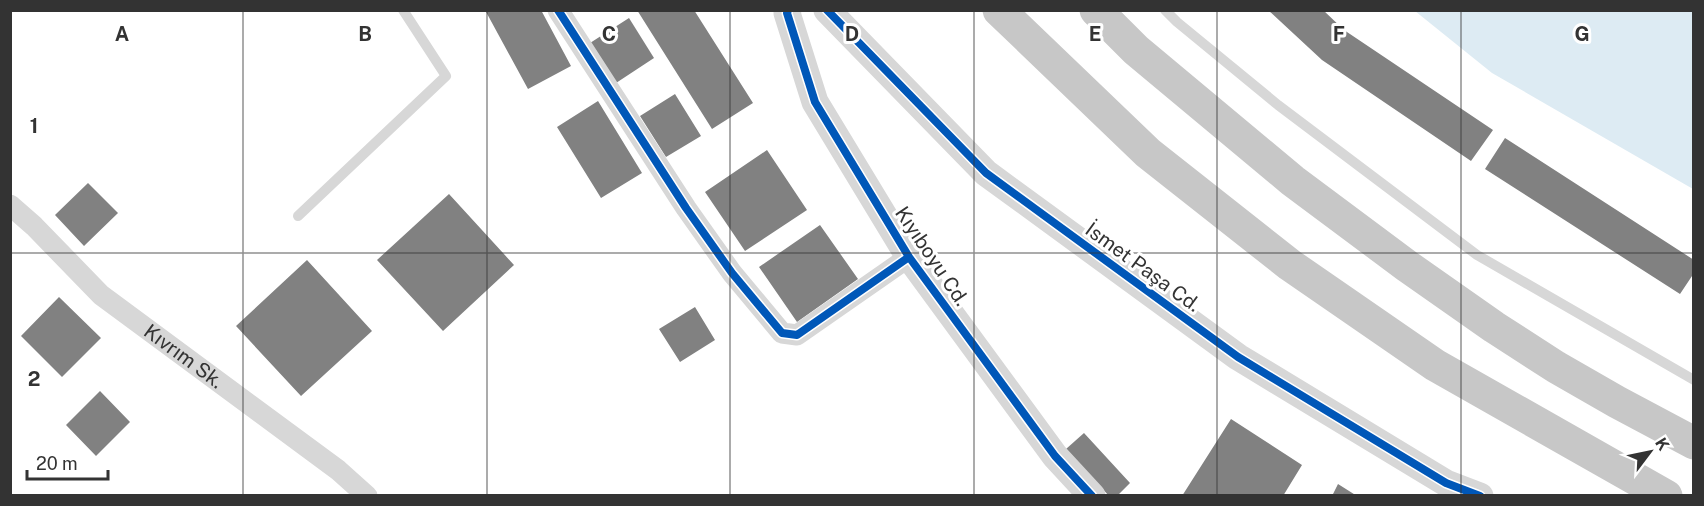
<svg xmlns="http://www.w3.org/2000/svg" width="1704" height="506" font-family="'Public Sans',sans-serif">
<rect width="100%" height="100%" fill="#fff"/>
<path fill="#ddebf3" d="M1415 11H1693V189L1492 73Z"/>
<path fill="#818181" d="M485 10H541L571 66 528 89Z
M637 10H694L753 103 712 129Z
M1268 10H1323L1344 30 1493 130 1471 161 1322 60Z
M629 18 654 58 616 83 590 43Z
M675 94 701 136 666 157 640 116Z
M598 101 642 173 601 198 557 127Z
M1505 138 1694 260V273L1680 294 1485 169Z
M767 150 807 210 745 251 705 192Z
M88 183 118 213 84 246 55 215Z
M449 194 514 265 443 331 377 260Z
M820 225 858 279 797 322 759 267Z
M307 260 372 331 301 396 236 326Z
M59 297 101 338 62 377 21 336Z
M695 307 715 340 680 362 659 329Z
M100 391 130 422 96 456 66 425Z
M1231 419 1302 465 1283 496H1182Z
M1084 433 1130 483 1117 496H1109L1066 449Z
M1338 484 1357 496H1332Z"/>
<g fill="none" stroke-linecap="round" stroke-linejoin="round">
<path stroke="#d7d7d7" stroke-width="10" d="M1165 10 1177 22 1278 105 1477 255 1694 380
M298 216 446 76 403 10"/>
<g stroke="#d7d7d7" stroke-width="21">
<path d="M558 10 686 208 732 273 782 333 797 335 909 257"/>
<path id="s1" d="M10 205 34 226 101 295 338 470 367 496"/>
</g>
<path stroke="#d7d7d7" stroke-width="27" d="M788 10 787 13 815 102 909 257 1055 456 1092 496
M827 10 986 173 1238 357 1446 483 1480 496"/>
<path stroke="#c7c7c7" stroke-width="33" d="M999 10 1148 153 1290 265 1435 365 1666 496
M1096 10 1136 50 1293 181 1407 266 1494 327 1556 367 1617 402 1694 443"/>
<g stroke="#fff" stroke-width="11">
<path id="cycleway" d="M558 10 686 208 732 273 782 333 797 335 909 257
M788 10 787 13 815 102 909 257 1055 456 1092 496
M827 10 986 173 1238 357 1446 483 1480 496"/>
</g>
<use href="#cycleway" stroke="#0057b8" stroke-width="8"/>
</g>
<path fill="none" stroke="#333" stroke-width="1.5" stroke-opacity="0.55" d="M243 10V496M487 10V496M730 10V496M974 10V496M1217 10V496M1461 10V496M10 253H1694"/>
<g text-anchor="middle" stroke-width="6" stroke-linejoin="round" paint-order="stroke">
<g font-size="20" fill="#333" stroke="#fff">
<text transform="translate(932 256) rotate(56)" y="7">Kıyıboyu Cd.</text>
<text transform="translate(1143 267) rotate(36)" y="7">İsmet Paşa Cd.</text>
<text dy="7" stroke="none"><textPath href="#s1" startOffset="231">Kıvrım Sk.</textPath></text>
</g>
</g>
<g font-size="20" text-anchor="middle" font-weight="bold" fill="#333" stroke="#fff" stroke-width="6" stroke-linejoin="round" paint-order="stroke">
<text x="122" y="41">A</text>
<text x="365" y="41">B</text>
<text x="609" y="41">C</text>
<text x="852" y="41">D</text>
<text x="1095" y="41">E</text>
<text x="1339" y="41">F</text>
<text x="1582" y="41">G</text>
<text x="34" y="133">1</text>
<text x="34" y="386">2</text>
</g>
<rect width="1704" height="506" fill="none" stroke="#333333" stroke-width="24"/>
<g transform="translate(1650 452) rotate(58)" stroke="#ffffff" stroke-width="4.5" paint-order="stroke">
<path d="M0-4.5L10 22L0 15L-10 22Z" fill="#333333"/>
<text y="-9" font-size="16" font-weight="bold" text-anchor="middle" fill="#333333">K</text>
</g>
<path d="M27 470v9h81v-9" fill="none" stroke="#333333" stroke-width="3"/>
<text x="36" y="470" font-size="18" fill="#333333" stroke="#ffffff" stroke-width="4.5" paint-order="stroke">20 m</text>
</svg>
